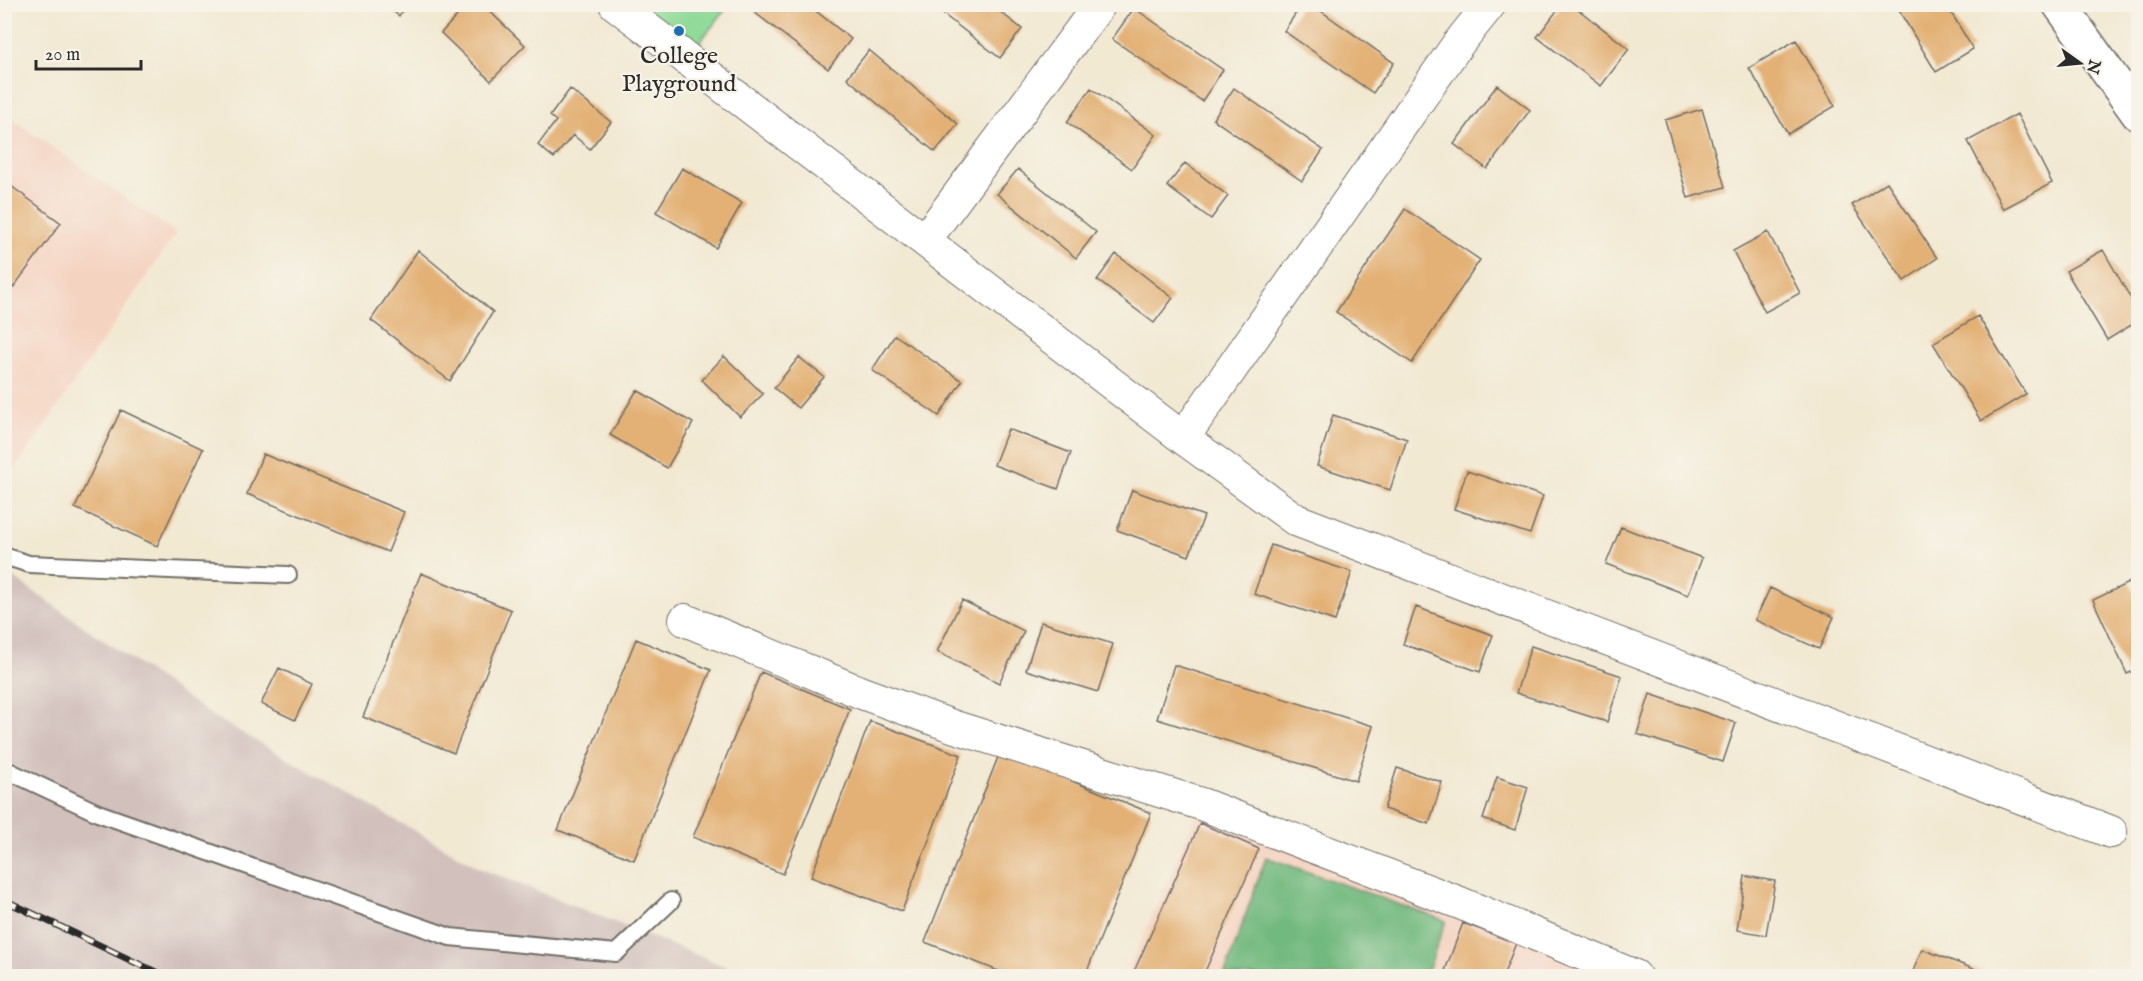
<svg xmlns="http://www.w3.org/2000/svg" width="2143" height="981" font-family="'IM FELL English',serif">
<rect width="100%" height="100%" fill="#f7f3e8"/>
<filter id="ink" filterUnits="userSpaceOnUse"><feTurbulence type="fractalNoise" baseFrequency=".0167" numOctaves="2"/><feDisplacementMap in="SourceGraphic" scale="12" xChannelSelector="R" yChannelSelector="G"/><feConvolveMatrix kernelMatrix="1 2 1 2 8 2 1 2 1" color-interpolation-filters="sRGB"/></filter>
<filter id="wash" filterUnits="userSpaceOnUse"><feTurbulence type="fractalNoise" baseFrequency=".008" numOctaves="4" result="noise"/><feDisplacementMap in="SourceGraphic" scale="24" xChannelSelector="R" yChannelSelector="G"/><feGaussianBlur stdDeviation="1.35" result="paint"/><feColorMatrix in="noise" values="0 0 0 0 0 0 0 0 0 0 0 0 0 0 0 0 0 1.4 0 .05"/><feComposite in="paint" operator="in"/></filter>
<g filter="url(#wash)">
<rect width="100%" height="100%" fill="#f2e9d3"/>
<path fill="#f5d3c1" d="M5 114 176 233 5 484Z
M1201 804 1635 976H1126Z"/>
<path fill="#d1c0bc" d="M4 571 214 717 482 869 749 976H5Z"/>
<path fill="#8dd996" stroke="#5c8260" stroke-width="1.5" d="M615 5H729L687 58Z"/>
<path fill="#72b97f" stroke="#4e7255" stroke-width="1.5" d="M1266 857 1446 921 1426 976H1224Z"/>
<g id="blocks">
<path fill="#e3b176" d="M384 4H407L399 16Z
M468 4H482L525 45 491 81 441 33Z
M759 4H807L851 39 828 69 754 12Z
M930 4H990L1022 29 1000 58Z
M1302 4H1311L1394 63 1373 93 1284 31Z
M1562 4H1571L1629 49 1601 86 1537 37Z
M1895 4H1946L1973 49 1936 72Z
M1134 8 1223 70 1202 101 1112 39Z
M1796 40 1835 106 1788 134 1749 68Z
M869 50 958 124 935 152 847 78Z
M1497 85 1530 110 1487 169 1454 144Z
M1091 88 1156 135 1132 169 1067 122Z
M1234 88 1323 150 1302 181 1213 119Z
M570 89 611 122 590 149 573 135 554 158 538 145 556 121 550 116Z
M1702 109 1725 187 1688 198 1665 120Z
M2017 114 2052 183 2003 209 1968 141Z
M1185 163 1228 196 1211 219 1167 186Z
M682 168 742 203 716 248 656 212Z
M1018 169 1096 232 1076 258 997 194Z
M1887 182 1937 258 1904 281 1852 205Z
M7 183 61 223 4 300V187Z
M1405 209 1480 260 1412 363 1336 312Z
M1768 232 1800 293 1765 312 1733 251Z
M418 250 493 312 450 381 371 320Z
M2103 250 2138 311V321L2107 340 2066 271Z
M1116 254 1173 298 1154 323 1097 280Z
M1978 316 2026 394 1981 421 1933 343Z
M895 335 962 381 939 416 872 370Z
M724 356 763 394 740 417 702 380Z
M799 357 824 377 798 408 774 388Z
M637 390 693 423 667 468 610 435Z
M121 410 203 449 157 546 75 508Z
M1333 415 1407 439 1390 490 1317 466Z
M1008 429 1071 453 1058 489 994 465Z
M263 454 404 512 388 552 247 494Z
M1467 471 1543 496 1530 534 1454 509Z
M1132 490 1204 516 1189 556 1117 530Z
M1621 527 1702 558 1688 595 1606 564Z
M1271 545 1352 572 1335 621 1254 594Z
M421 573 511 610 454 753 363 717Z
M2130 582 2138 600V669L2127 674 2093 600Z
M1770 588 1834 617 1819 649 1755 620Z
M962 600 1024 631 999 683 937 652Z
M1416 607 1493 635 1480 672 1403 644Z
M1041 622 1113 644 1098 692 1026 670Z
M636 639 711 670 634 860 558 830Z
M1531 646 1622 676 1607 722 1516 693Z
M1174 665 1373 726 1356 781 1157 719Z
M279 668 312 684 295 720 261 704Z
M761 672 850 709 783 874 693 837Z
M1650 694 1736 723 1723 762 1637 734Z
M870 721 961 755 902 911 811 877Z
M1000 752 1151 813 1085 976H1011L925 942Z
M1397 768 1442 782 1429 824 1384 809Z
M1497 777 1528 787 1515 830 1483 819Z
M1200 823 1259 849 1203 976H1132Z
M1745 876 1775 881 1766 935 1737 930Z
M1463 923 1516 943 1503 976H1443Z
M1922 949 1992 976H1911Z"/>
</g>
</g>
<g filter="url(#ink)">
<use href="#blocks" fill-opacity="0" stroke="#716e66" stroke-width="1.5"/>
<g fill="none" stroke-linecap="round" stroke-linejoin="round">
<g stroke="#716e66" stroke-width="20">
<path id="lane" d="M4 556 29 564 288 575
M4 769 98 813 450 937 616 953 671 901"/>
</g>
<g stroke="#716e66" stroke-width="34">
<path id="street" d="M615 4 1183 438 1296 520 2111 832
M925 240 1100 4
M1183 438 1458 44 1490 4
M685 620 862 693 955 727 1201 804 1460 903 1635 976"/>
</g>
<g stroke="#716e66" stroke-width="36">
<path id="primary" d="M2059 4 2138 114"/>
</g>
<use href="#lane" stroke="#fff" stroke-width="16"/>
<use href="#street" stroke="#fff" stroke-width="32"/>
<use href="#primary" stroke="#fff" stroke-width="33"/>
<g stroke="#2b2b2b" stroke-width="7">
<path id="rail" d="M4 900 164 976"/>
</g>
<use href="#rail" stroke="#f7f3e8" stroke-width="4.5" stroke-dasharray="14" stroke-linecap="butt"/>
</g>
</g>
<circle fill="#1f6fb2" stroke="#f7f3e8" stroke-width="2" cx="679" cy="31" r="6"/>
<g text-anchor="middle" stroke-width="4.5" stroke-linejoin="round" paint-order="stroke">
<g font-size="24" fill="#2b2b2b" stroke="#f7f3e8">
<text x="679" y="63">College<tspan x="679" dy="28">Playground</tspan></text>
</g>
</g>
<rect width="2143" height="981" fill="none" stroke="#f7f3e8" stroke-width="24"/>
<g transform="translate(2080 63) rotate(105)" stroke="#f7f3e8" stroke-width="4.5" paint-order="stroke">
<path d="M0-4.5L10 22L0 15L-10 22Z" fill="#2b2b2b"/>
<text y="-9" font-size="16" font-weight="bold" text-anchor="middle" fill="#2b2b2b">N</text>
</g>
<path d="M36 60v9h105v-9" fill="none" stroke="#2b2b2b" stroke-width="3"/>
<text x="45" y="60" font-size="18" fill="#2b2b2b" stroke="#f7f3e8" stroke-width="4.5" paint-order="stroke">20 m</text>
</svg>
